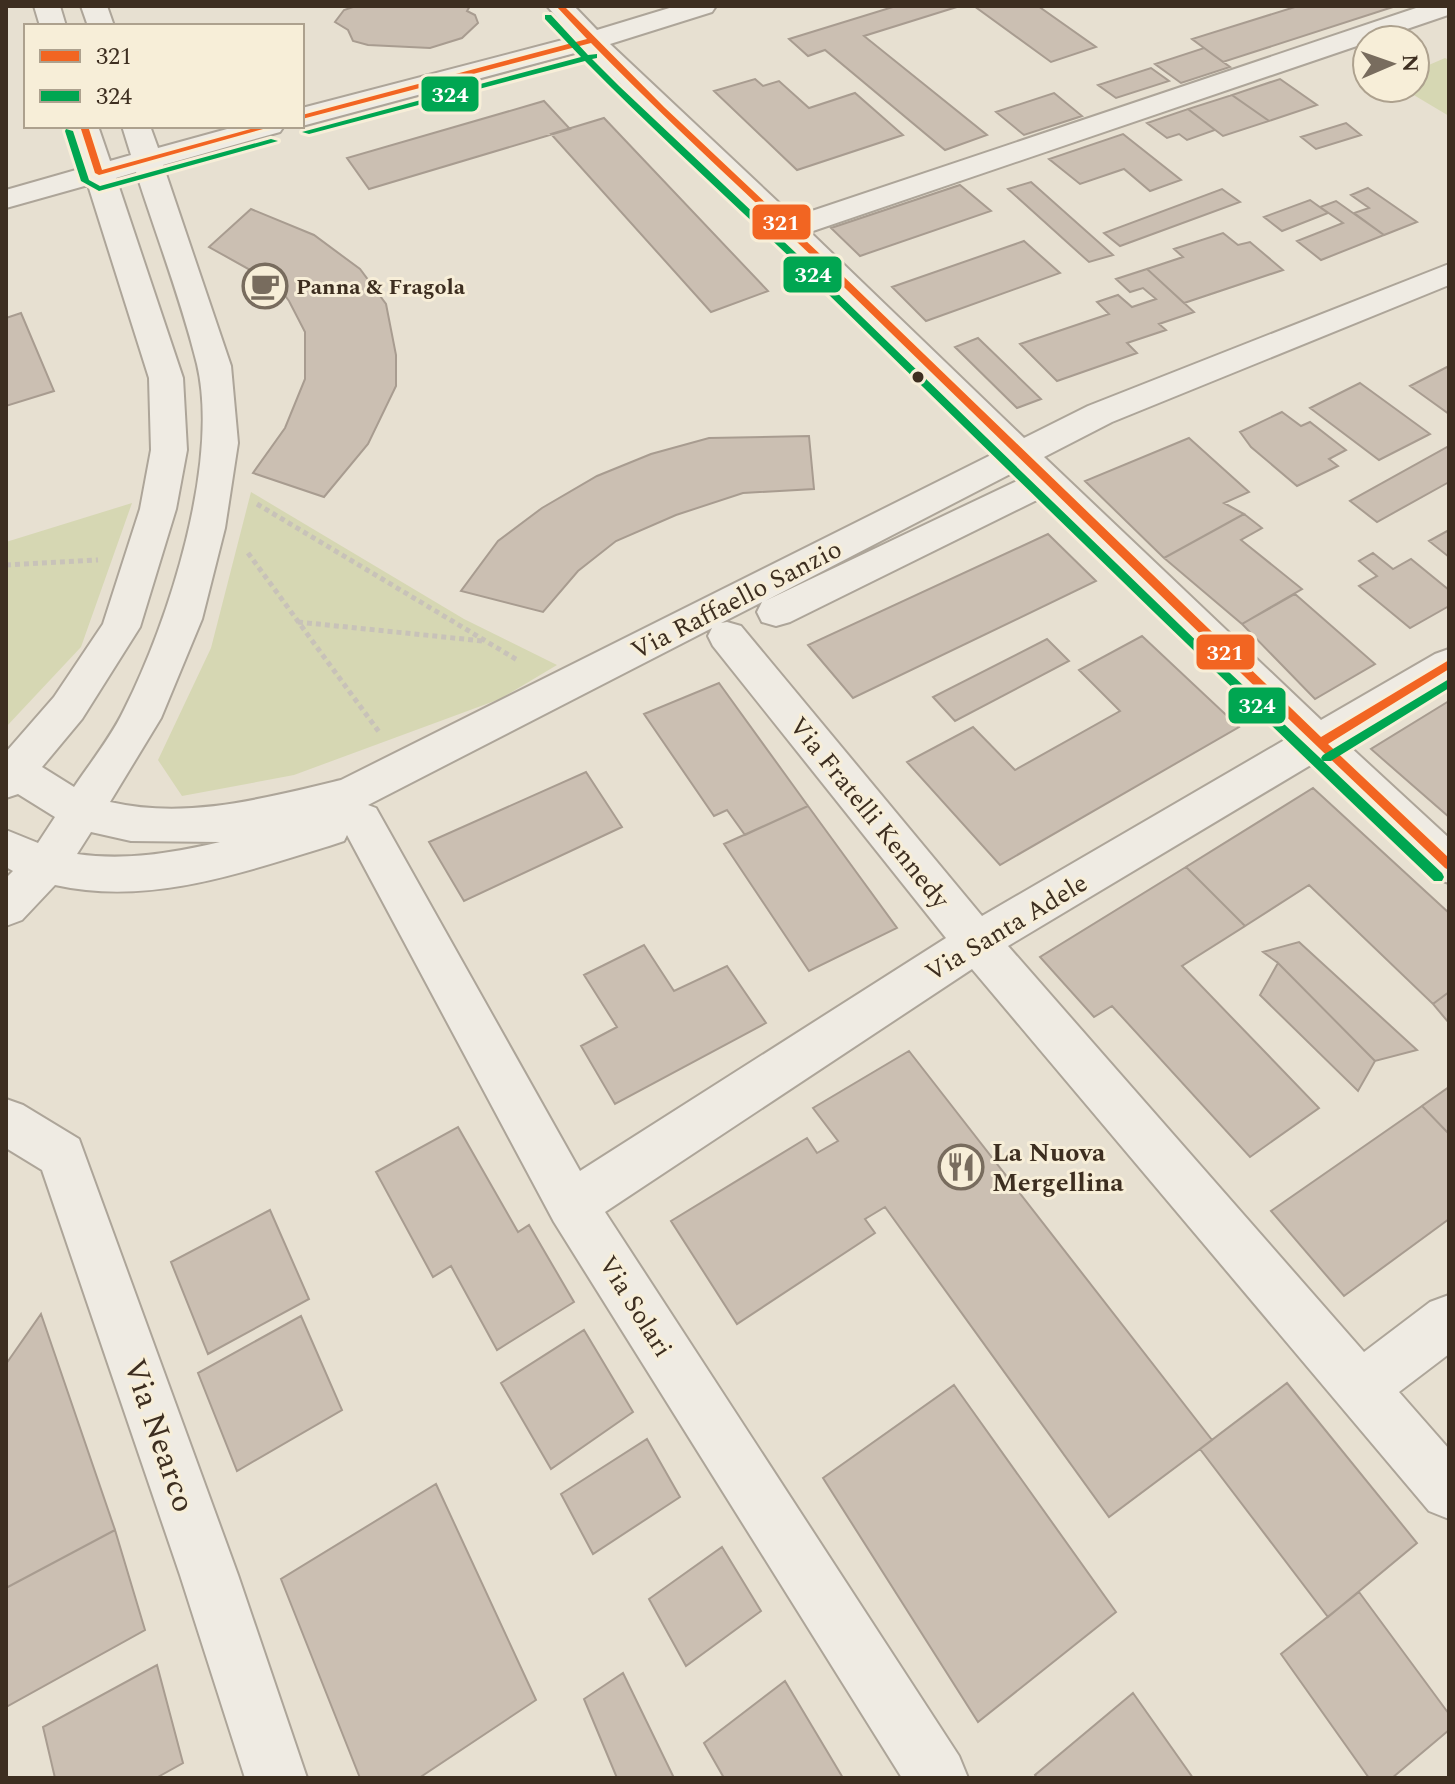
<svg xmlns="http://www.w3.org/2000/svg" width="1455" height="1784" font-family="Spectral,serif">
<rect width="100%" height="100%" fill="#e7e0d1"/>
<path fill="#d6d7b3" d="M1445 58 1449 60V116L1402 88H1415V71Z
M251 492 464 619 557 665 500 699 294 775 182 796 158 760 211 648Z
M132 503 81 647 6 727V542Z"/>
<path fill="#cbbfb2" stroke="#a89c90" stroke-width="2" d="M386 6H470L467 11 475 15 478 23 462 38 430 48 368 45 353 41 348 30 335 22 344 10 353 7Z
M896 6H960L864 36 987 135 945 150 825 50 808 56 789 39Z
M974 6H1038L1096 47 1051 62Z
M1298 6H1396L1223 62 1192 39Z
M1204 48 1230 67 1181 83 1155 64Z
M1151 68 1169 81 1116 98 1098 85Z
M755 79 763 86 779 81 809 108 855 93 903 135 797 170 714 91Z
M1280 79 1317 105 1269 121 1232 95Z
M1054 93 1082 116 1024 135 996 112Z
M1232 95 1269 121 1223 136 1188 109Z
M544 101 570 129 369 189 347 158Z
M1188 109 1215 130 1187 140 1179 134 1167 138 1147 123Z
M604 118 768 291 711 312 551 134Z
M1346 123 1361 135 1316 149 1301 137Z
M1123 134 1181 180 1150 191 1124 169 1080 184 1049 159Z
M1031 182 1113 255 1089 262 1008 189Z
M960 185 991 211 860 256 831 228Z
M1368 188 1417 222 1384 235 1354 213 1369 208 1351 195Z
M1222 189 1240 202 1120 246 1104 233Z
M1310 200 1328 213 1282 231 1264 217Z
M1336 201 1384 235 1321 260 1297 241 1343 223 1320 207Z
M251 209 314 235 360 269 386 304 396 355V386L368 444 324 497 253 473 285 428 305 379V332L289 301 277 285 209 247Z
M1223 233 1238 245 1250 242 1283 270 1184 303 1147 269 1183 257 1174 249Z
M1024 241 1060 273 926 321 892 287Z
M1147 269 1194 312 1159 324 1166 330 1127 343 1137 353 1057 381 1020 344 1109 314 1097 302 1118 295 1132 307 1156 299 1143 288 1130 292 1116 279Z
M21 313 54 391 6 406V318Z
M978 338 1041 399 1017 408 955 347Z
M1449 366V414L1410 386Z
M1360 383 1430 434 1379 460 1310 408Z
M1282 412 1301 426 1310 422 1346 450 1329 459 1338 466 1297 486 1251 447 1240 432Z
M809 436 814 489 743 493 676 515 616 541 578 571 543 612 461 591 498 541 542 508 597 476 651 454 709 438Z
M1189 438 1249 492 1224 503 1244 514 1164 558 1085 481Z
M1449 446V482L1377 522 1350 501Z
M1244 514 1262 528 1241 540 1302 589 1242 624 1164 558Z
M1449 530V557L1429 541Z
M1048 534 1096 581 853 698 808 645Z
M1373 553 1393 569 1411 559 1449 590V606L1410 628 1359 586 1377 576 1359 561Z
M1295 594 1375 664 1315 699 1242 624Z
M1142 636 1239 727 1000 865 907 762 973 727 1015 770 1120 711 1079 670Z
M1047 639 1069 661 955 721 933 697Z
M719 683 808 806 745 835 727 810 714 816 644 714Z
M1449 701V817L1371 749Z
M586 772 622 827 464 901 429 842Z
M1313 788 1449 913V992L1433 1004 1309 885 1245 926 1186 867Z
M808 806 897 928 809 971 724 844Z
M1186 867 1245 926 1182 966 1319 1108 1250 1157 1112 1006 1094 1017 1040 957Z
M1299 942 1417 1050 1375 1061 1278 963 1263 952Z
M644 945 674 991 727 966 766 1023 615 1104 581 1046 617 1027 584 975Z
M1278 963 1375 1061 1358 1091 1260 995Z
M1449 992V1023L1433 1004Z
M909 1051 1212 1440 1109 1517 885 1207 865 1219 875 1233 737 1324 671 1221 807 1138 817 1153 838 1141 813 1108Z
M1449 1087V1134L1422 1106Z
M1422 1106 1449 1134V1219L1344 1296 1271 1211Z
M458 1127 518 1232 529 1225 574 1302 497 1350 451 1266 433 1277 376 1172Z
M270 1210 309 1299 208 1354 171 1262Z
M41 1314 115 1530 6 1588V1364Z
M301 1316 342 1410 237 1471 198 1373Z
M584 1330 633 1412 551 1469 501 1383Z
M1287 1383 1417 1543 1328 1617 1200 1449Z
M954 1385 1116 1612 978 1722 823 1478Z
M647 1439 680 1497 593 1554 561 1494Z
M436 1484 536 1700 419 1778H360L281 1579Z
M115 1530 145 1630 6 1707V1588Z
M722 1547 761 1611 686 1666 649 1599Z
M1359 1592 1449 1714V1730L1392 1778H1369L1281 1654Z
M157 1665 183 1763 156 1778H55L43 1727Z
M623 1673 674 1778H617L584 1699Z
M785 1681 843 1778H724L704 1743Z
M1133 1693 1193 1778H1037L1035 1775Z"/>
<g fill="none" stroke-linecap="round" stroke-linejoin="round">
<g stroke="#ada599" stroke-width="4">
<path id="minor" d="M34 6H60L66 26H40Z
M81 6H107L114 26H88Z
M547 6H574L597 30 676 6H716L712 12 610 44 794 217 1422 6H1449L1448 15 810 232 1024 438 1088 406 1449 264V285L1112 422 1044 457 1321 720 1435 654 1449 649V683L1347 744 1449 838V883L1434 878 1314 763 1008 946 1364 1352 1430 1302 1449 1295V1354L1399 1392 1449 1449V1519L1429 1511 972 969 605 1212 959 1756 968 1778H902L554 1222 347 835 344 841 329 846C240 873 149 906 55 885L22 920 6 926V878L13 871 6 867V830L38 843 55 817 18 794 6 798V752L54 697 103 624 140 509 151 450 149 378 88 185 6 208V190L83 168 70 126H98L110 161 131 155 122 126H150L158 148 238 126H284L280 132 163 165 231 366 238 443 225 528 202 619 161 718 110 802C188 820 265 798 341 780L997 452 586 50 302 126V108L574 37ZM136 172C156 235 181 299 197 364 220 462 169 621 124 710 111 737 91 762 74 787L42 767 82 719 140 627 176 509 187 450 183 378 116 178ZM1016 471 1023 478 765 601ZM1043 497 1288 738 982 916 741 626 727 622 721 623 762 602 757 612 762 622 776 626 790 622ZM712 628 708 636 713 646 946 938 580 1171 376 808 368 805ZM91 832 131 841 220 842C173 853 125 861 77 854Z
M6 1099 23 1105 79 1139 238 1575 307 1778H245L180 1575 42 1170 6 1148Z"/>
</g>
<path stroke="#c8c2b9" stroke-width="5" stroke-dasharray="5 4" stroke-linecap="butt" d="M257 504 519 661
M248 553 379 732
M6 565 98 560
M298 622 483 641"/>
<use href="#minor" fill="#efebe3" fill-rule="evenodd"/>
<g stroke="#f7eed8" stroke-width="6">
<path id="bus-1" d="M556 6H564L664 107 839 272 1321 737 1449 660V669L1328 744 1449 858V870L1445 868C1244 678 1046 484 847 290 762 207 674 128 591 43L302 119V115L587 39Z
M80 126H88L102 170 261 126H274L99 175 95 173Z"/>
</g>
<g stroke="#f7eed8" stroke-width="6">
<path id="bus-2" d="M545 15H551L588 55 597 54V58L592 59 619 86 797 254 1212 656 1442 873 1444 877 1442 881H1434C1229 686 1027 489 825 291 746 214 663 140 585 61L309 134 302 132 581 57 545 19Z
M66 129 73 131 89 180 100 186 271 139 278 141 99 191 81 181 65 131Z
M1449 679V688L1331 761H1323L1321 758 1323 755Z"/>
</g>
<use href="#bus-1" fill="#f26522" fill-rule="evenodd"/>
<use href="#bus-2" fill="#00a651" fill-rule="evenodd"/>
</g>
<defs>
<g id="cafe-ring" transform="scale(2.3)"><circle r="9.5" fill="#f7eed8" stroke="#786c5e" stroke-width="1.5"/><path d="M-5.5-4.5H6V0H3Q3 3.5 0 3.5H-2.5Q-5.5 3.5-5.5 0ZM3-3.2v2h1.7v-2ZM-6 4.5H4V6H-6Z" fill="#786c5e"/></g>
<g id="restaurant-ring" transform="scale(2.3)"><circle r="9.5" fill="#f7eed8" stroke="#786c5e" stroke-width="1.5"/><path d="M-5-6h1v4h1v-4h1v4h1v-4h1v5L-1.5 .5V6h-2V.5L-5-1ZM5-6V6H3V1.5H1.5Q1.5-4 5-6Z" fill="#786c5e"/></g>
</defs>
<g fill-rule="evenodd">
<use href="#cafe-ring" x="265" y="286"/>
<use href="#restaurant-ring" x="961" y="1167"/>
</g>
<circle fill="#3d2e20" stroke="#f7eed8" stroke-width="3" cx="918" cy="377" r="7"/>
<g text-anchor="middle" stroke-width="6" stroke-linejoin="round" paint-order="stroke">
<g font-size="22" font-weight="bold" fill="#3d2e20" stroke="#f7eed8" text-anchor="start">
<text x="296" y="294">Panna &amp; Fragola</text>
</g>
<g font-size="26" fill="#3d2e20" stroke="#f7eed8">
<text transform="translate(736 599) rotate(-27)" y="9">Via Raffaello Sanzio</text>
<text transform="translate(870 812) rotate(51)" y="9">Via Fratelli Kennedy</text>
<text transform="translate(1006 927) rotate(-31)" y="9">Via Santa Adele</text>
<text transform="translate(636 1306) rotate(58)" y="9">Via Solari</text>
</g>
<g font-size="26" font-weight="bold" fill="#3d2e20" stroke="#f7eed8" text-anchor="start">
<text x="992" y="1161">La Nuova<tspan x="992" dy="30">Mergellina</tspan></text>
</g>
<g font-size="32" fill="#3d2e20" stroke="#f7eed8">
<text transform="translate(160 1435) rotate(71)" y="11">Via Nearco</text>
</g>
</g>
<g stroke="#f7eed8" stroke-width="3">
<rect x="420" y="75" width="60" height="38" rx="8" fill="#00a651"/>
<rect x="751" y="203" width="61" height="38" rx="8" fill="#f26522"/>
<rect x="782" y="255" width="61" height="39" rx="8" fill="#00a651"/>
<rect x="1195" y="633" width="61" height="38" rx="8" fill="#f26522"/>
<rect x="1227" y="686" width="60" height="39" rx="8" fill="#00a651"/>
</g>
<g font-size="22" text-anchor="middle" font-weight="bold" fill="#fff">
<text x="450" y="102">324</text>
<text x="781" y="230">321</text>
<text x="813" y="282">324</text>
<text x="1225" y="660">321</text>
<text x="1257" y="713">324</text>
</g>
<rect width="1455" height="1784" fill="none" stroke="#3d2e20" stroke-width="16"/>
<rect x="24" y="24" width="280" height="104" fill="#f7eed8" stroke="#ada18e" stroke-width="2"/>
<rect x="40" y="50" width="40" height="12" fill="#f26522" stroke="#ada18e" stroke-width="2"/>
<text x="96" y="64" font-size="24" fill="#3d2e20">321</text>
<rect x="40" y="90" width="40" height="12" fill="#00a651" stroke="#ada18e" stroke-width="2"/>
<text x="96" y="104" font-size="24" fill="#3d2e20">324</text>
<g transform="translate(1391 64) rotate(88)"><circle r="38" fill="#f7eed8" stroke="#ada18e" stroke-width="2"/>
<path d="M0-6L14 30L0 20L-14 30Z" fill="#786c5e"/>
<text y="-12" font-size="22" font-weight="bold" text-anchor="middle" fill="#3d2e20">N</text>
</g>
</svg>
